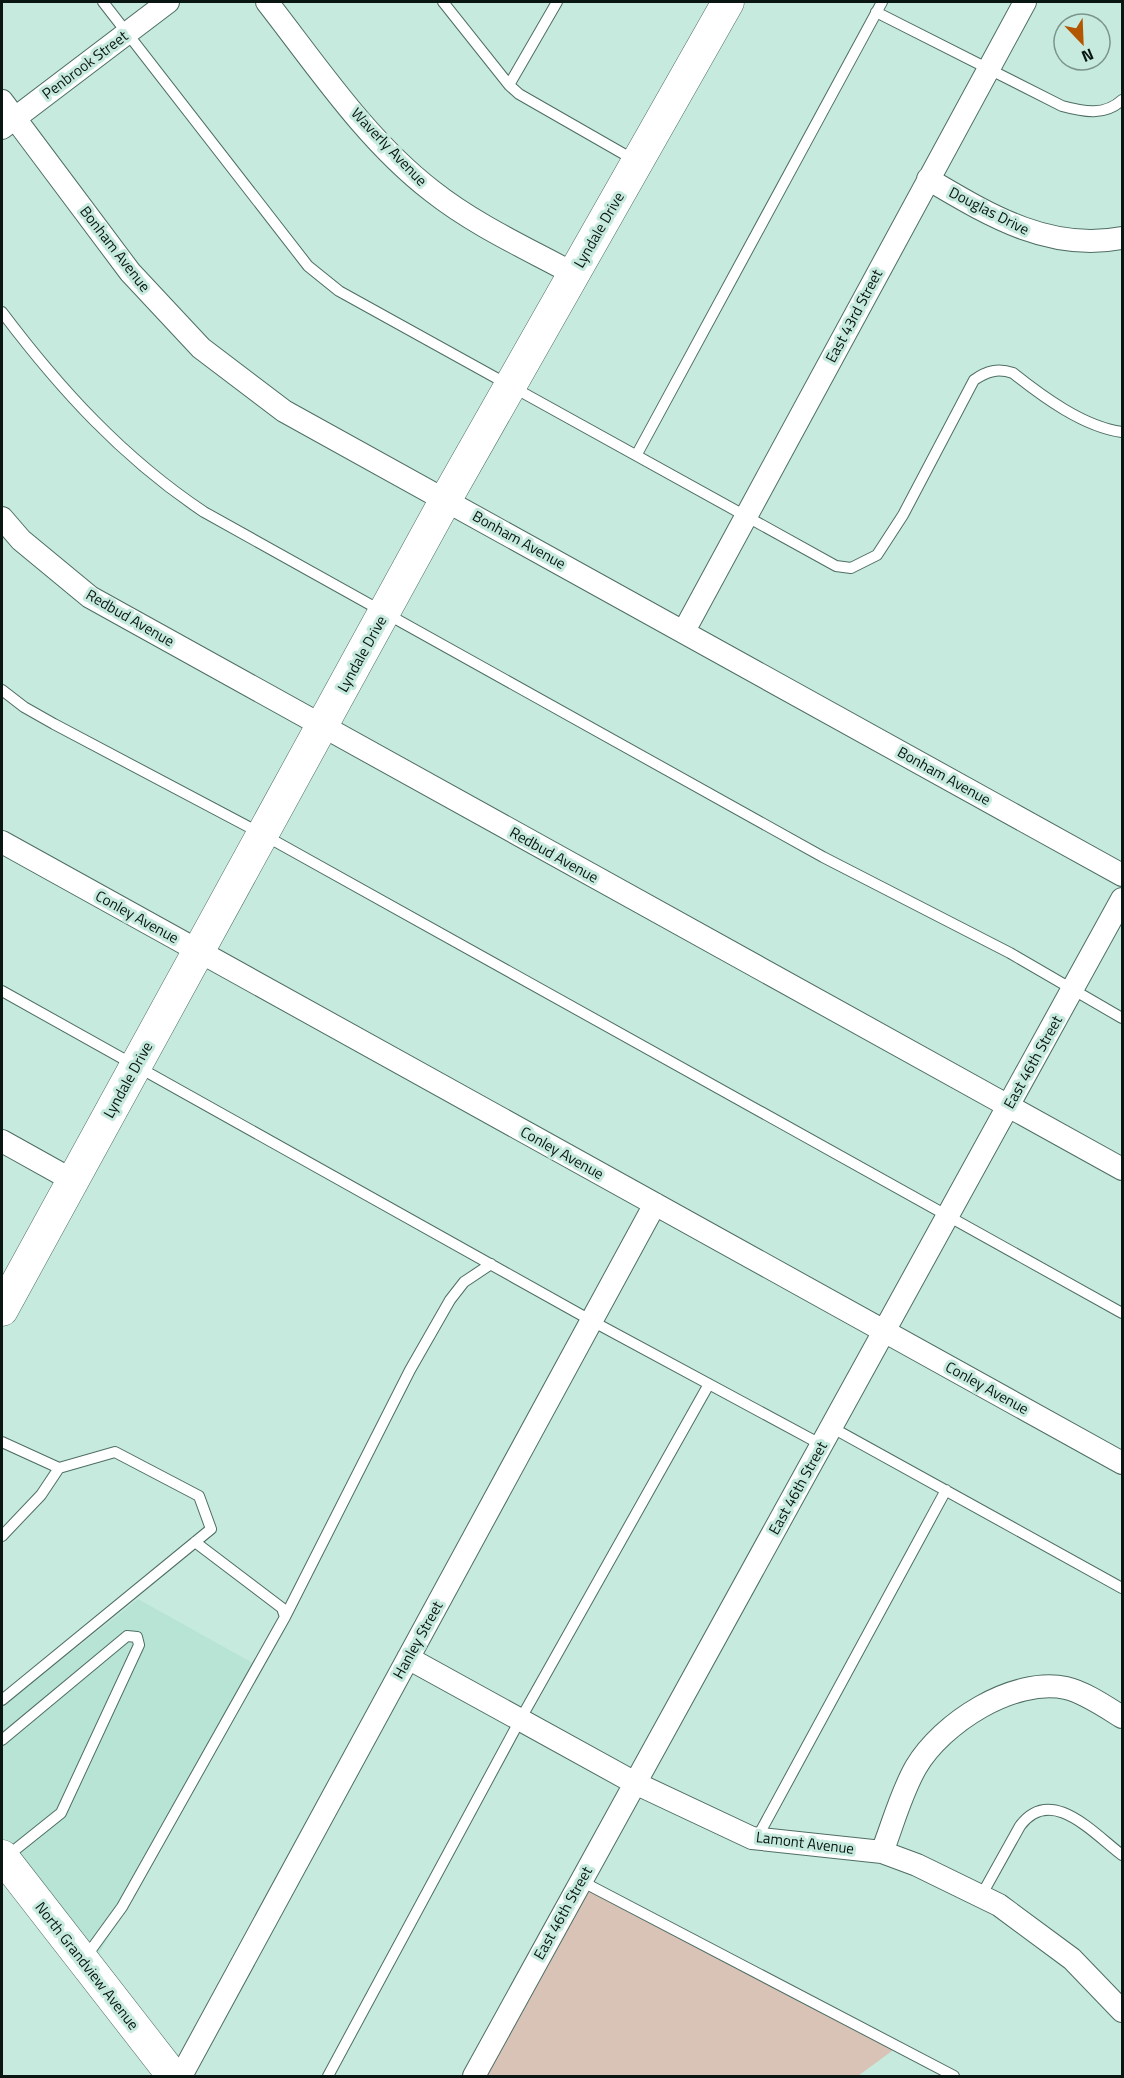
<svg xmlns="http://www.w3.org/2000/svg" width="1124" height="2078" font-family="'Titillium Web',sans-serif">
<rect width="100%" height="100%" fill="#c7eadf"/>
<path fill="#b7e4d5" d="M138 1599 260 1667 90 1970 2 1856V1707Z"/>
<path fill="#d9c3b7" d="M581 1882 896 2048 858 2076H473Z"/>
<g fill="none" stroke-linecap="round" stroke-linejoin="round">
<g stroke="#4e6e64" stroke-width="12">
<path id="lane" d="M103 2 308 266 339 291 836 566 851 568 877 555 903 515 974 380C987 371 998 368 1013 373 1043 397 1084 427 1122 432
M443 2 509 85 519 94 636 161
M876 12 1062 106C1084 112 1105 116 1122 100
M509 85 557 2
M2 312C60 389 123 458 204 512L823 857 1010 953 1122 1018
M637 454 882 2
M2 690 24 707 54 724 262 834 1122 1313
M2 991 592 1321 822 1445
M831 1427 1122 1588
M2 1442 59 1468 115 1452 199 1496 211 1529 2 1700
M2 1536 41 1495 59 1468
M285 1617 410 1370 450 1300 464 1282 491 1264
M2 1740 127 1636 137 1637 139 1645 61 1813 6 1857
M757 1838 946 1490
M581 1881 954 2076
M981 1896 1020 1826C1051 1784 1094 1834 1122 1855
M85 1958 122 1907 285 1617 282 1608 195 1542
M328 2076 520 1720 709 1384"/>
</g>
<g stroke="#4e6e64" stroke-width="24">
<path id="street" d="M267 2C317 66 366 140 432 191 475 225 526 248 574 274
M2 101 130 272 201 348 284 411 1122 875
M2 128 168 2
M928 179C989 215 1049 252 1122 238
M2 518 21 540 90 597 1122 1169
M684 631 1025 2
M2 842 1122 1463
M2 1141 72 1180
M408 1658 635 1783 752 1838 882 1852 917 1865 999 1905 1072 1959 1122 2011
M882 1852C893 1824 901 1793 916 1767 942 1723 1013 1677 1066 1688 1084 1692 1106 1707 1122 1717
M181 2076 655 1204
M474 2076 1122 899"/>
</g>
<g stroke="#4e6e64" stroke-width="33">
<path id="secondary" d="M2 1310 446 499 728 2
M2 1856 173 2076"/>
</g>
<use href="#lane" stroke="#fff" stroke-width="10"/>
<use href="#street" stroke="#fff" stroke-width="22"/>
<use href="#secondary" stroke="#fff" stroke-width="32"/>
</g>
<g text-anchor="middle" stroke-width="6" stroke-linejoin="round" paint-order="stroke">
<g font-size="15" fill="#091612" stroke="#c7eadf">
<text transform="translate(85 65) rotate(-37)" y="5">Penbrook Street</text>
<text transform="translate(389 147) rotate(46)" y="5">Waverly Avenue</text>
<text transform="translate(989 211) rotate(27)" y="5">Douglas Drive</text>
<text transform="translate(599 230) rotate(-60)" y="5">Lyndale Drive</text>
<text transform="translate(115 249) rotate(52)" y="5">Bonham Avenue</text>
<text transform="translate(854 316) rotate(-62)" y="5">East 43rd Street</text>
<text transform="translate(519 540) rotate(29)" y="5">Bonham Avenue</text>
<text transform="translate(130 618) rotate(30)" y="5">Redbud Avenue</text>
<text transform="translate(362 654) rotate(-61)" y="5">Lyndale Drive</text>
<text transform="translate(944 776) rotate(29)" y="5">Bonham Avenue</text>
<text transform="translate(554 855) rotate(29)" y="5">Redbud Avenue</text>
<text transform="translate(137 917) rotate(29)" y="5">Conley Avenue</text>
<text transform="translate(1033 1062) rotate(-61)" y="5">East 46th Street</text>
<text transform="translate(128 1080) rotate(-61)" y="5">Lyndale Drive</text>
<text transform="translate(562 1153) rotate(29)" y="5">Conley Avenue</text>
<text transform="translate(987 1388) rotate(29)" y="5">Conley Avenue</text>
<text transform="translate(798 1488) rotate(-61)" y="5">East 46th Street</text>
<text transform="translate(418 1640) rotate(-61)" y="5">Hanley Street</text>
<text transform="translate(805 1843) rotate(7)" y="5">Lamont Avenue</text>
<text transform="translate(563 1913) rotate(-61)" y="5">East 46th Street</text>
<text transform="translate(87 1966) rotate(52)" y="5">North Grandview Avenue</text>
</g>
</g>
<rect width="1124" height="2078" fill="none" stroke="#091612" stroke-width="6"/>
<g transform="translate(1082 42) rotate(157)"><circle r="28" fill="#c7eadf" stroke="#7b958d" stroke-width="1.5"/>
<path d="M0-4.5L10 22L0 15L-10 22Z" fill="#b35600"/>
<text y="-9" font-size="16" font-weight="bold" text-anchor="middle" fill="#091612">N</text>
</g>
</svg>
